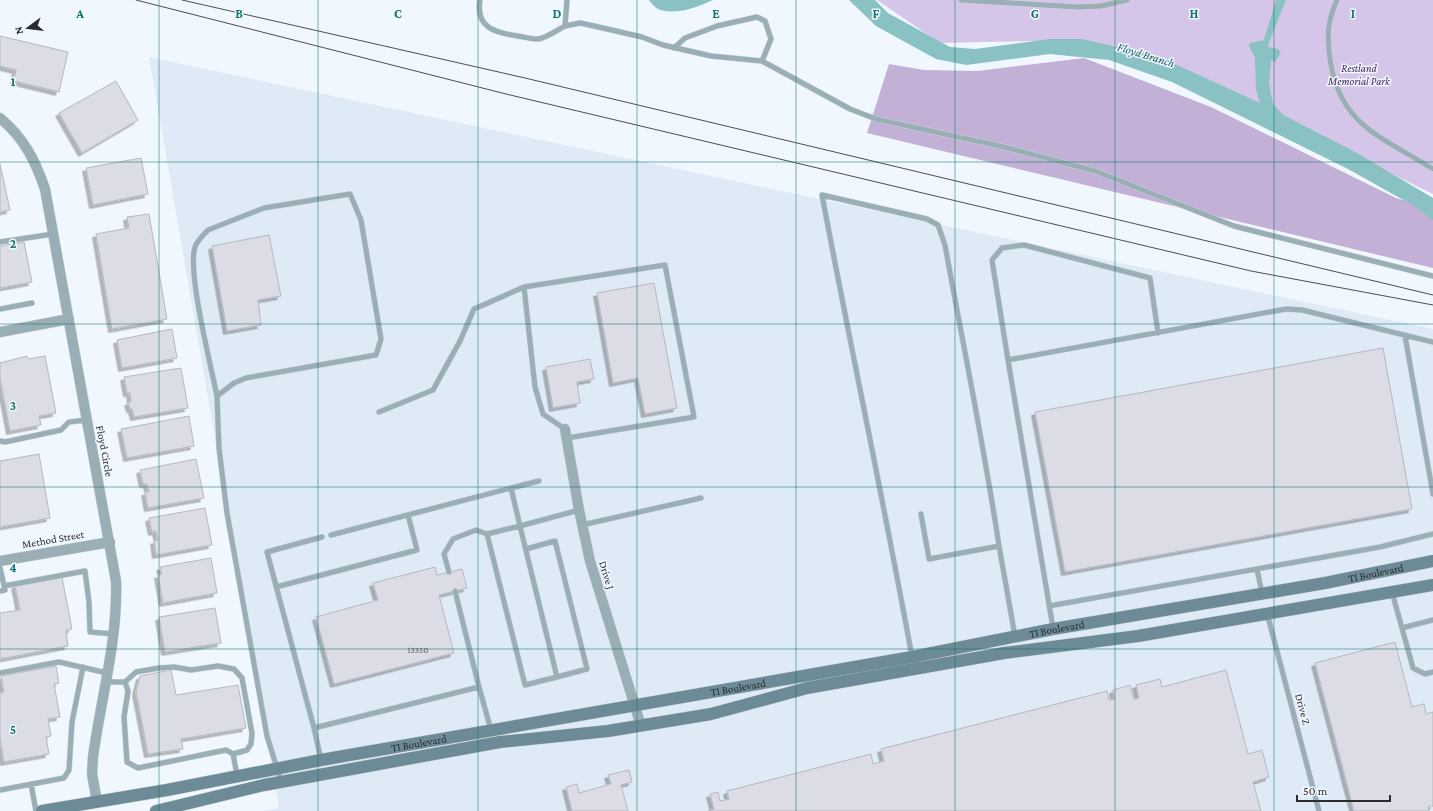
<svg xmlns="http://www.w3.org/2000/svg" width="1433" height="811" font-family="'Crimson Pro',serif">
<defs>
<filter id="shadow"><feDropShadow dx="-3.5" dy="3.5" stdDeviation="0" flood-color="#0004"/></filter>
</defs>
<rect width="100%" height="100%" fill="#f1f7fe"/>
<path fill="#dfeaf7" d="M149 57 1433 329V811H263L279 808Z"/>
<path fill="#d5c5e8" d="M877 0H1433V194L1166 63 1103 46 1030 41 940 43Z"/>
<path fill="#c2b0d7" d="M1084 58 1211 107 1396 198 1433 209V268L867 133 889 64 924 70 977 71Z"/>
<path fill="#8ac1c2" d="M649 0H713C697 7 676 16 658 9 655 7 651 3 649 0Z
M849 0H875L888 13 950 47 975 49 1050 39H1082L1152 55 1177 65 1260 103 1256 89 1255 58 1249 46 1250 43 1265 40 1280 0H1286L1268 45 1269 47 1278 49 1281 52 1275 62 1271 60 1269 84 1273 104 1283 115 1357 153 1433 198V220L1416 207 1348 169 1172 82 1109 60 1050 54 966 65 936 59 876 26Z"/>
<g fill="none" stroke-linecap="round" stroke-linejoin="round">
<path stroke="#8ac1c2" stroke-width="3.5" d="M1264 45 1278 0"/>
</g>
<path fill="#dbdce5" stroke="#b6b7bf" filter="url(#shadow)" d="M0 36 68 52 59 92 14 81 16 70 0 66Z
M116 81 138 120 82 153 59 113Z
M141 158 148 194 93 205 86 168Z
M0 164 10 210 0 212Z
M149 214 167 319 112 329 96 234 129 228 127 217Z
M269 235 281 296 258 300 261 325 227 331 212 246Z
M24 242 32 282 0 288V246Z
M654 283 677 408 645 414 638 378 613 383 597 293Z
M172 329 177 358 122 368 117 340Z
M1383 348 1412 509 1065 572 1035 412Z
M27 356 28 359 45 356 56 413 39 416 41 425 10 431 0 378V363Z
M590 359 594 379 577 382 580 403 553 408 546 367Z
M181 368 188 408 134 417 132 409H130L128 402H131L130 393H127L124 377Z
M189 416 194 446 127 458 121 429Z
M39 454 50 518 0 527V461Z
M196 459 204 498 148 508 145 492H149L147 484H143L140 470Z
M205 508 212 545 156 555 154 541 158 540 156 531 152 532 149 518Z
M211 558 217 593 163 603 158 575 162 574 160 567Z
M435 567 437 575 462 569 467 588 439 595 454 653 334 684 316 617 378 600 373 583Z
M62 577 72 629 66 630 68 646 0 659V613L20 610 15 585Z
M215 608 221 643 165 652 159 617Z
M1395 642 1412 707 1424 704 1426 714 1433 712V806L1428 807 1429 811H1354L1315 663Z
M56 666 59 683 54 684 60 717 48 719 51 736 46 737 49 754 4 762 0 738V693L4 692 1 676Z
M171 670 176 695 238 685 246 728 181 739 183 749 148 754 136 692 140 676Z
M1226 670 1248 754 1262 750 1269 777 1253 782 1261 811H708L714 809 710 794 718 792 720 801 729 799 727 791 871 754 873 764 884 761 881 749 1107 691 1109 700 1115 699 1113 690 1130 685 1134 699 1139 698 1136 685 1160 679 1162 687Z
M629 770 632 782 621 785 628 811H572L566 787 577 784 579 793 611 784 608 775Z"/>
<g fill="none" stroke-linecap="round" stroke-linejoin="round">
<g stroke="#cdd2d9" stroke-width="6">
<path id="lane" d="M480 0C475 28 496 33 518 36 524 37 531 39 537 39 545 39 557 30 565 26L567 0
M961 0 1078 7 1101 6 1127 0
M1337 0C1327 22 1327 36 1330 59 1339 125 1382 137 1433 169
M565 26 580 23 594 26 642 37 663 45 711 56 762 61 850 109 876 119 1004 147 1095 171 1234 226 1433 276
M674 48 685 38 717 26 757 17 765 21 771 39 762 61
M0 242 53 234
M0 309 32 303
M1405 336 1433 494
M1008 360 992 260 1002 248 1024 245 1150 278 1158 333
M217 396C211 366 187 271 195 247 197 241 203 235 208 230L264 208 350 194 361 220 381 339 376 355 246 378 234 383 217 396 219 448 227 513 267 736 281 781
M379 412 433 390 460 341 474 309 524 287
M565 429 543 414 535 387 524 287 665 265 694 417 567 438
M0 441 5 442 61 430 69 422 87 420
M511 488 539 481
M921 514 929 559 999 546 1015 636
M582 525 701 498
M331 535 511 488 520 526 487 534 525 685 557 677 520 526 579 510
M322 537 267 552 314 728 479 687 491 730
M526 549 555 541 587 669 557 677
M0 568 5 590 0 591
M1257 569 1262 593
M449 572 444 554 453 539 476 530 487 534
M4 586 85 571 89 602 90 632 113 634
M276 587 417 550 408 515
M455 591 479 687
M1392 592 1413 668 1425 674 1433 672
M1049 606 1380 547 1433 534
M1267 613 1319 811
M1053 628 1008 360 1286 309 1302 310 1433 342
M1402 628 1433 620
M912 657C884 503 851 349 822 195L927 219 938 225 945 245C963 345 984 445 999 546
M0 673 59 662 107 673
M106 682H125L128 691 124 717 127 762 138 768 226 750 233 754 237 775
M125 682 136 672 159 668 174 667 191 670 218 666 234 669 242 678 252 733 251 744 247 750 233 754
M314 728 321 760
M31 784 36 811
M0 790 64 778 69 770 72 722 83 667"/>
</g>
<g stroke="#cdd2d9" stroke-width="11">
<path id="street" d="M0 118C24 138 35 160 45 189L116 581C118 640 101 698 93 757L92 774 97 802
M0 332 69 319
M565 429 579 510 590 561 641 726
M0 561 110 542"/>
</g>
<g stroke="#cdd2d9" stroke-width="13">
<g id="secondary">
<path id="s1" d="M42 811 167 790 321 760 912 657 1053 629 1325 583 1433 561"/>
<path d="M156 811 264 785 500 742 608 731 711 714 807 688 1004 653 1138 636 1433 585"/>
</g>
</g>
<use href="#lane" stroke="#9aaeb6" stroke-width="5"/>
<use href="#street" stroke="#9aaeb6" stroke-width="10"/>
<use href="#secondary" stroke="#6c8b97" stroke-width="12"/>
<path stroke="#4c4e52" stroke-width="1" d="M136 0 506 94 1251 271 1433 305
M182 0 525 78 1433 295"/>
</g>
<path fill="none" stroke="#0f766e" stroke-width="1" stroke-opacity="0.55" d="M159 0V811M318 0V811M478 0V811M637 0V811M796 0V811M955 0V811M1115 0V811M1274 0V811M0 162H1433M0 324H1433M0 487H1433M0 649H1433"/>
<g text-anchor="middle" stroke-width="3" stroke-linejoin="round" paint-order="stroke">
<g font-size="9" fill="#56585c">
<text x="418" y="653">13350</text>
</g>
<g font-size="11" font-style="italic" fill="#402657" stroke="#f1f7fe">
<text x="1359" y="72">Restland<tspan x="1359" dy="13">Memorial Park</tspan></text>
</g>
<g font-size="11" fill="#2a2c2f" stroke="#f1f7fe">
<text transform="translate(105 451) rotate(79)" y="4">Floyd Circle</text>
<text transform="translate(53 539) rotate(-10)" y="4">Method Street</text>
<text dy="4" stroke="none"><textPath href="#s1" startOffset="1355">TI Boulevard</textPath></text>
<text transform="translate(607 575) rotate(73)" y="4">Drive J</text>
<text dy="4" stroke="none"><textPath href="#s1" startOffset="1031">TI Boulevard</textPath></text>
<text dy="4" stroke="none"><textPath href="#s1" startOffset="707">TI Boulevard</textPath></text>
<text transform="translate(1303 709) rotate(75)" y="4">Drive Z</text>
<text dy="4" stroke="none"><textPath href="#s1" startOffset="383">TI Boulevard</textPath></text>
</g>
<g font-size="12" font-style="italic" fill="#0f5d60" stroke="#f1f7fe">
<text transform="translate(1146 55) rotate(17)" y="4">Floyd Branch</text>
</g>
</g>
<g font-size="13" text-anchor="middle" font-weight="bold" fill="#0f766e" stroke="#f1f7fe" stroke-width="3" stroke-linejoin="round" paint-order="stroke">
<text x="80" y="18">A</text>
<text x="239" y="18">B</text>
<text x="398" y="18">C</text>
<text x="557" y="18">D</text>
<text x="716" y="18">E</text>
<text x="876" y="18">F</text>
<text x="1035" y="18">G</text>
<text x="1194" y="18">H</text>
<text x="1353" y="18">I</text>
<text x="13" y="86">1</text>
<text x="13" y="248">2</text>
<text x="13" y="410">3</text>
<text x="13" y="572">4</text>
<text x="13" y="734">5</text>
</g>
<g transform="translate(28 28) rotate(255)" stroke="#f1f7fe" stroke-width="3" paint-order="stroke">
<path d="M0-3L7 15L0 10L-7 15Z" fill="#2a2c2f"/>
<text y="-6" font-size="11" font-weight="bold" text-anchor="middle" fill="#2a2c2f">N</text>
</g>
<path d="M1297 795v6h93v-6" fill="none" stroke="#2a2c2f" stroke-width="2"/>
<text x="1303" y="795" font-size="12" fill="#2a2c2f" stroke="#f1f7fe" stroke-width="3" paint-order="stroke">50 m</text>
</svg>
